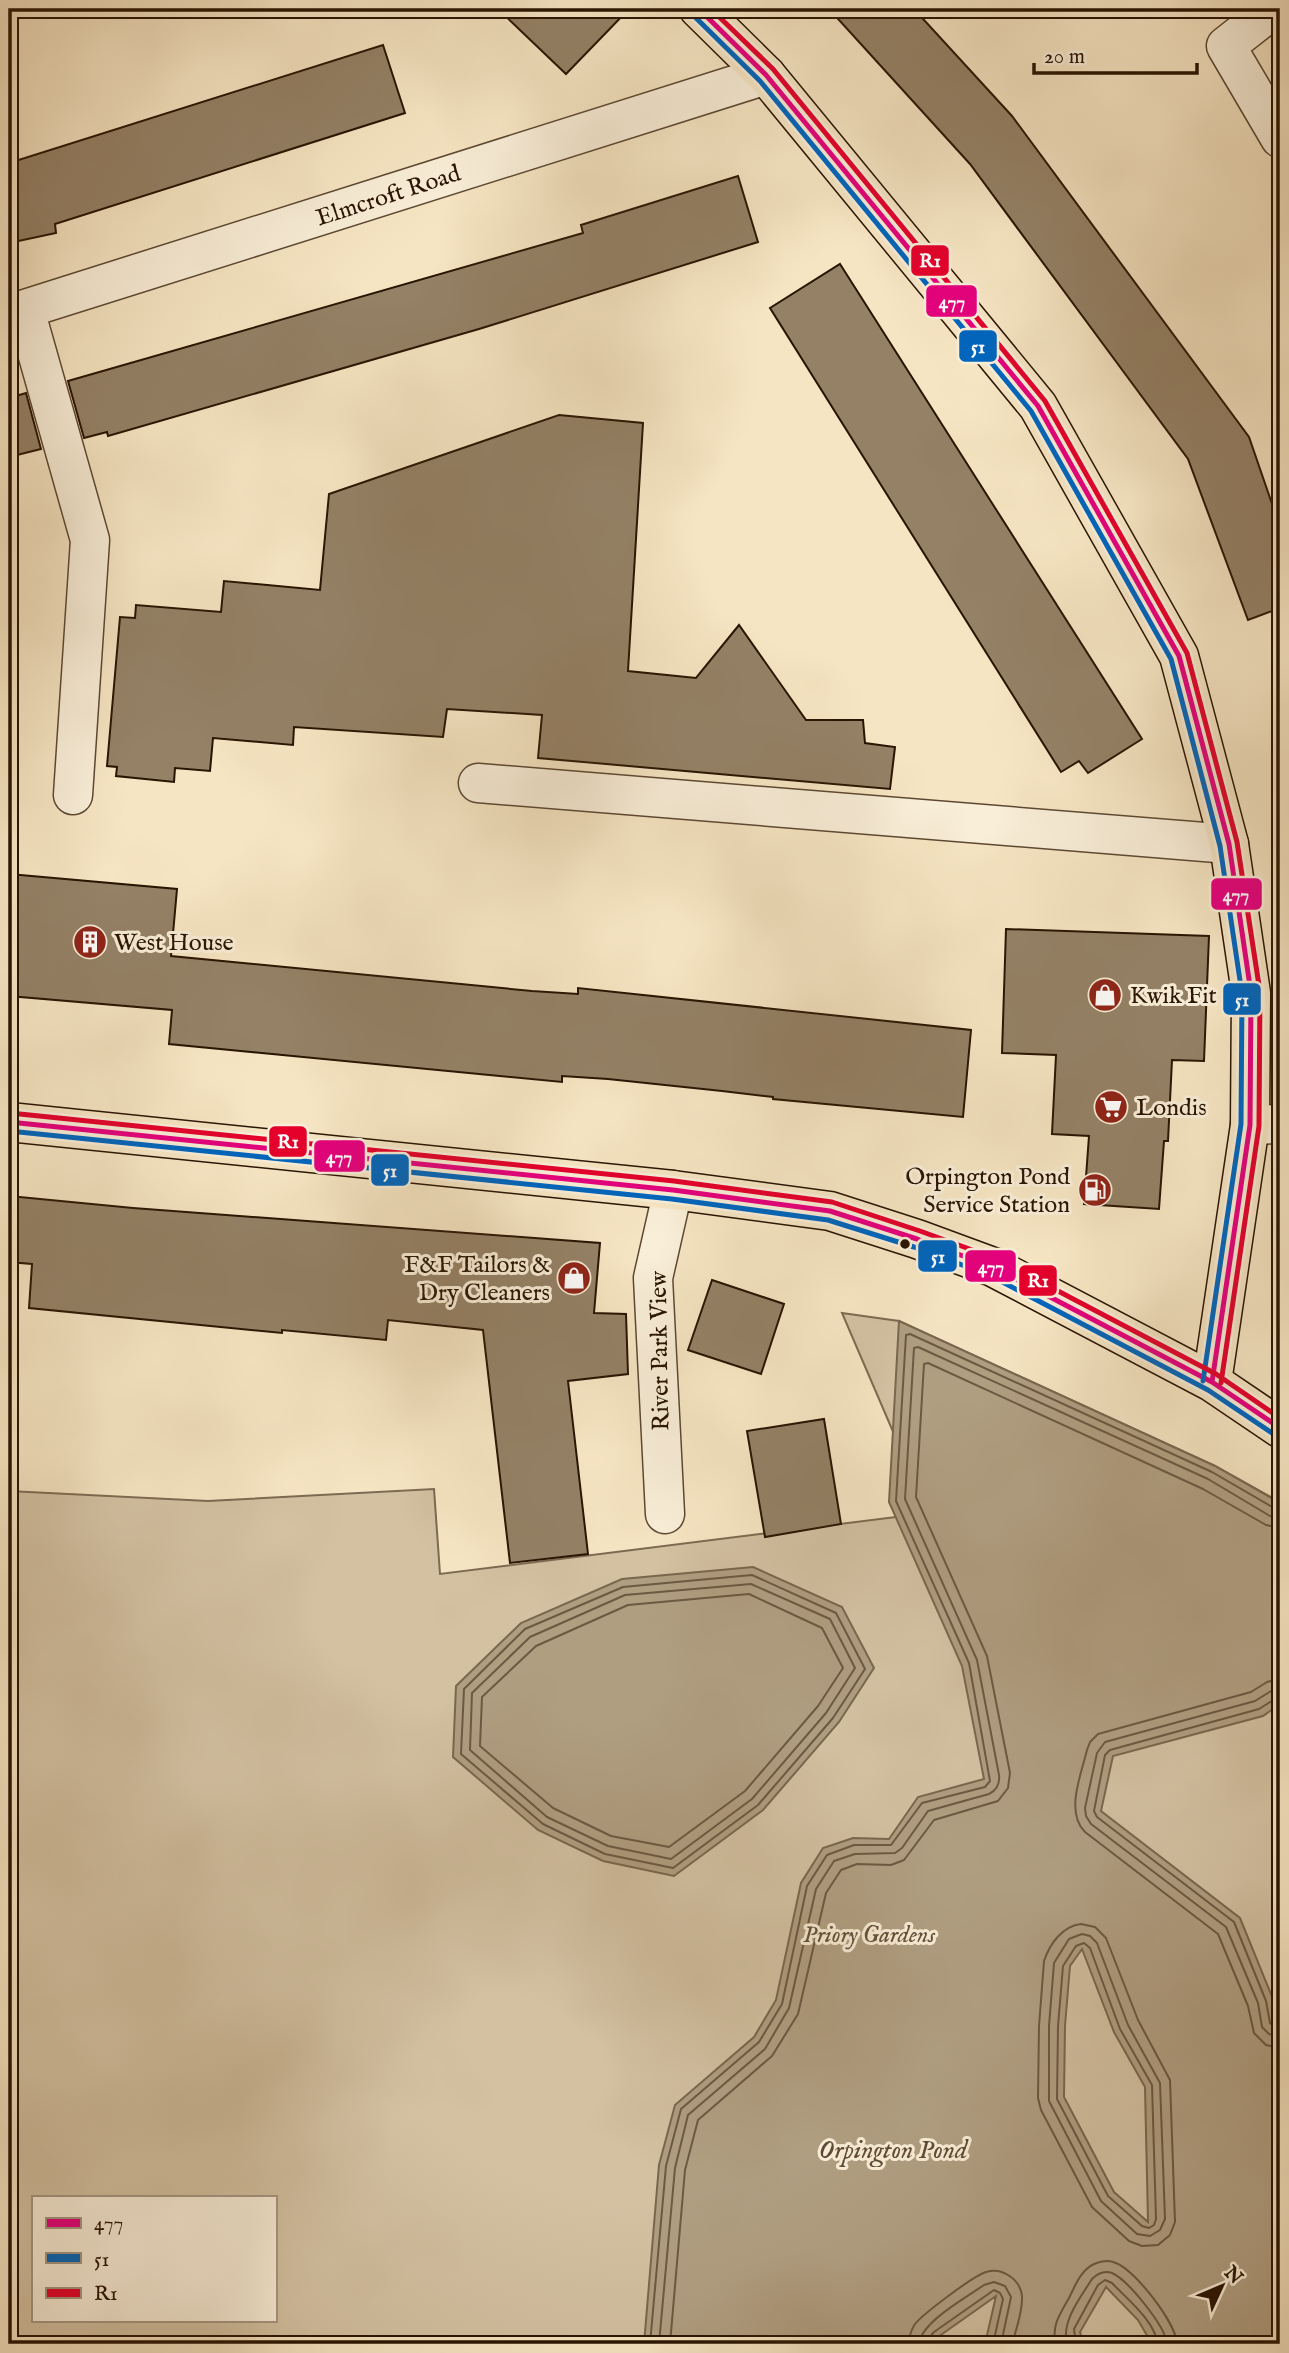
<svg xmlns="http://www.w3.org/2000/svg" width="1289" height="2353" font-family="'IM FELL English',serif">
<rect width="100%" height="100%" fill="#f6e5c3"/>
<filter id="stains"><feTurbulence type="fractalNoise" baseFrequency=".00286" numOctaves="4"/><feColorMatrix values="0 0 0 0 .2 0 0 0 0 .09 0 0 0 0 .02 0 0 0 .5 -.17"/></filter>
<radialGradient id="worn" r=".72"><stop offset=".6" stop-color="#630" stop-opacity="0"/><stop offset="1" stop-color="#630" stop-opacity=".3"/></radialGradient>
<path fill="#d3c1a2" stroke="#7e6a52" stroke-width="2" fill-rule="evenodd" d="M842 1313 899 1321 1215 1466 1280 1502V2344H9V1491L208 1501 434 1489 440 1574 928 1513ZM33 2197H275V2320H33Z"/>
<path fill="#b09e81" stroke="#7a674e" stroke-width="2" fill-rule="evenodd" d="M899 1321 1215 1466 1280 1503V1704L1263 1716 1113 1756 1101 1811 1240 1918 1273 1999 1280 2041V2344H1152L1138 2320 1106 2287 1080 2332 1084 2344H985L996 2296 938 2337 933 2344H644L659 2165 675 2105 754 2037 776 2000 801 1883 823 1848 853 1838 889 1839 918 1797 984 1779 962 1666 889 1502ZM1082 1949 1114 2032 1145 2087 1148 2222 1114 2192 1064 2097 1065 2026 1070 1966Z
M753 1567 842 1607 874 1668 839 1722 763 1810 674 1876 603 1861 538 1830 453 1757 456 1686 521 1623 622 1579Z"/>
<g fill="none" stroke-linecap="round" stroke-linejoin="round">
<path stroke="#6c5942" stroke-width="2" d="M752 1575 836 1613 865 1669 833 1718 758 1805 673 1868 605 1854 543 1824 461 1754 464 1689 525 1629 623 1587Z
M751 1584 830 1619 855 1668 826 1713 752 1799 671 1859 608 1846 547 1817 470 1750 472 1693 530 1637 625 1595Z
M749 1594 822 1628 843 1668 818 1706 745 1791 669 1847 611 1836 553 1808 480 1746 482 1697 536 1646 628 1605Z
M1280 1679 1267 1682 1251 1692 1098 1734 1090 1742 1087 1750C1081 1775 1065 1812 1085 1832L1218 1934 1248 2006 1254 2033 1266 2045 1280 2048
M1280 1690 1271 1691 1255 1701 1105 1742 1097 1753 1085 1808 1086 1816 1091 1824 1226 1927 1258 2003 1262 2027 1269 2034 1280 2037
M1280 1699H1275L1259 1709 1110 1750 1105 1755 1094 1811 1097 1817 1234 1922 1266 2001 1270 2023 1275 2027 1280 2028
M1081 1924 1095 1927 1106 1938 1138 2020 1170 2080 1175 2222 1170 2235 1158 2245 1142 2246 1129 2241 1092 2207 1041 2110 1038 2098 1039 2026 1044 1961C1050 1943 1063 1926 1081 1924Z
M1082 1934 1090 1936 1097 1943 1128 2025 1160 2083 1165 2219 1160 2230 1150 2236 1137 2234 1101 2201 1049 2101V2026L1054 1963 1069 1939Z
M1084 1943 1090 1948 1120 2029 1152 2085 1156 2219 1154 2225 1149 2228 1142 2226 1108 2196 1057 2099 1058 2026 1063 1966 1076 1946Z
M650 2344 666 2166 681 2109 759 2042 782 2004 807 1886 827 1855 854 1845H891L922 1803 985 1787 990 1781 969 1663 896 1501 906 1335 910 1334 1212 1472 1274 1508 1280 1509
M659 2344 675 2168 688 2115 765 2049 789 2008 816 1889 834 1861 855 1854 895 1853 902 1848 928 1811 989 1794C997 1790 1000 1784 999 1775L977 1660 905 1499 914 1348 918 1347 1208 1479 1270 1516 1280 1518
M670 2344 685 2170 698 2120 772 2056 798 2014 826 1893 841 1870 857 1864 891 1865 904 1860 934 1820 998 1801 1008 1788 1010 1773 987 1656 916 1497 924 1364 928 1363 1203 1489 1266 1525 1280 1528
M909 2344C909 2336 911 2330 915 2324 923 2314 973 2276 986 2272 1002 2267 1020 2279 1022 2296 1023 2311 1016 2330 1012 2344
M919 2344C921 2322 967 2297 984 2285L994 2282 1005 2286 1011 2297 1001 2344
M928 2344 929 2338 934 2332 994 2290 1000 2293 1003 2299 993 2344
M1056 2344C1051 2326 1060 2314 1069 2298 1075 2286 1081 2270 1094 2264 1101 2261 1109 2260 1116 2263 1136 2271 1176 2323 1177 2344
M1067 2344C1061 2322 1080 2298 1092 2279 1098 2273 1104 2270 1112 2273 1128 2280 1166 2327 1167 2344
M1076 2344 1074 2329 1098 2285 1105 2280 1112 2283C1128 2300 1154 2320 1158 2344"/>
</g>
<path fill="#948166" stroke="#291402" stroke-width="2" d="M498 9H629L566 74Z
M829 9H914L1012 116 1249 437 1280 527V608L1248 620 1188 459 970 164Z
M383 45 405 113 55 224 56 233 9 243V163Z
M738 176 758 242 479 329 108 436 107 432 84 438 68 381 583 233 581 225Z
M840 264 1142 739 1088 773 1079 761 1061 772 770 308Z
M26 393 41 449 9 457V398Z
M559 415 643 423 628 671 696 678 739 625 806 720H863L865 743 895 747 890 789 538 758 542 715 447 709 443 737 294 727 293 745 213 738 210 771 175 768 174 782 116 776 117 767 107 766 120 617 135 618 136 605 221 612 224 581 320 590 329 494Z
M9 874 177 889 171 956 532 991 578 994V988L971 1030 963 1117 773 1099V1097L722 1091 608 1079 562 1076V1082L169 1044 172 1010 9 996Z
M1006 929 1209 936 1204 1061 1172 1060 1168 1141H1164L1159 1209 1084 1204 1089 1136 1052 1134 1056 1055 1002 1053Z
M9 1196 133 1208 600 1243 594 1313 626 1314 628 1374 568 1381 588 1554 510 1563 483 1330 388 1320 386 1340 282 1330V1333L29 1308 32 1264 9 1262Z
M712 1280 784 1304 761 1374 688 1350Z
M824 1419 841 1524 765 1537 747 1431Z"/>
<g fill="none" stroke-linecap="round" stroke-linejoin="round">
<g stroke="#5c4832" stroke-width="41">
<path id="minor" d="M1273 9 1226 46 1280 138
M25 310 90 540 73 795
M9 314 766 75
M478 783 1229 844
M1250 1125 1280 1124
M665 1514 653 1278 673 1190"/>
</g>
<g stroke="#291402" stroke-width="41">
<path id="major" d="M699 9 766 75 1038 406 1179 656 1229 844 1251 993 1250 1125 1212 1382
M9 1122 673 1190 830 1211 917 1239 993 1267 1212 1382 1280 1428"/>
</g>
<use href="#minor" stroke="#f9eed8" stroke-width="38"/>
<use href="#major" stroke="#f6e5c3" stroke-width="38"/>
<g stroke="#f9eed8" stroke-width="10">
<path id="bus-1" d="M699 9 766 75 1038 406 1179 656 1229 844 1251 993 1250 1125 1212 1382
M9 1122 673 1190 830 1211 917 1239 993 1267 1212 1382 1280 1428"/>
</g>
<g stroke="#f9eed8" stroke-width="10">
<path id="bus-2" d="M693 15 760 81 1031 411 1171 659 1220 846 1242 994 1241 1124 1203 1381
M9 1131 672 1199 828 1220 914 1247 989 1275 1208 1390 1275 1435"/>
</g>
<g stroke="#f9eed8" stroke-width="10">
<path id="bus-3" d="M711 9 773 69 1045 401 1187 653 1237 842 1260 992 1259 1126 1221 1383
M10 1113 674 1181 832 1202 920 1231 997 1259 1216 1374 1280 1418"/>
</g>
<use href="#bus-1" stroke="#e5007d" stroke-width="5"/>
<use href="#bus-2" stroke="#0065bd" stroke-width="5"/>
<use href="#bus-3" stroke="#e4002b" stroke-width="5"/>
</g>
<defs>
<g id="building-disc" transform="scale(1.75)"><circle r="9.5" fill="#8f2418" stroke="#f9eed8"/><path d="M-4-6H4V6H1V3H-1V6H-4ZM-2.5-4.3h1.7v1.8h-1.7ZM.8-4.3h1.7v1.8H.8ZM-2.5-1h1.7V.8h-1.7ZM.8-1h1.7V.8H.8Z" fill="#fff"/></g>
<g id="shop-disc" transform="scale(1.75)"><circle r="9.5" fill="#8f2418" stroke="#f9eed8"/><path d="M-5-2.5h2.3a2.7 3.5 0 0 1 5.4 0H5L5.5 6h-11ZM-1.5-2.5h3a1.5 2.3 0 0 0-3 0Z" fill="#fff"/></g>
<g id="supermarket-disc" transform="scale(1.75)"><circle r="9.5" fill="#8f2418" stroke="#f9eed8"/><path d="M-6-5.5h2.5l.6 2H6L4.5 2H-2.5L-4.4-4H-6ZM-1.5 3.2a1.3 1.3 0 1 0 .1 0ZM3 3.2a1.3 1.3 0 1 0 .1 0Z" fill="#fff"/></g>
<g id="fuel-disc" transform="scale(1.75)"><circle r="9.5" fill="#8f2418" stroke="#f9eed8"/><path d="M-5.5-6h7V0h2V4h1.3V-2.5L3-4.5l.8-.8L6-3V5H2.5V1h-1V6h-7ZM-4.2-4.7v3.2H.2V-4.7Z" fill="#fff"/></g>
</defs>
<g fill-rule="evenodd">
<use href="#building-disc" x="90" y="942"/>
<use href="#shop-disc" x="1105" y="995"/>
<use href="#supermarket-disc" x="1111" y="1107"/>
<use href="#fuel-disc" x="1095" y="1190"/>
<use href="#shop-disc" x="574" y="1278"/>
</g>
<circle fill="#291402" stroke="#f9eed8" stroke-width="2.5" cx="905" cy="1244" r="6"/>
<g text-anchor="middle" stroke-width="6" stroke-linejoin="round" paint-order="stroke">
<g font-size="24" fill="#291402" stroke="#f9eed8">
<text transform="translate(388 195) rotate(-18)" y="8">Elmcroft Road</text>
<text transform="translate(659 1351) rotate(-91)" y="8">River Park View</text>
</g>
<g font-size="24" fill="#291402" stroke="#f9eed8" text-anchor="start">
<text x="114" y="950">West House</text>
<text x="1130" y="1003">Kwik Fit</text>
<text x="1136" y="1115">Londis</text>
<text x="1070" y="1184" text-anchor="end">Orpington Pond<tspan x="1070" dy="28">Service Station</tspan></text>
<text x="550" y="1272" text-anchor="end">F&amp;F Tailors &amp;<tspan x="550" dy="28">Dry Cleaners</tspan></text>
</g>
<g font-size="24" font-style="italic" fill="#64513a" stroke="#f9eed8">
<text x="869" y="1942">Priory Gardens</text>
</g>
<g font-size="26" font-style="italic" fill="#5f4b35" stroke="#f9eed8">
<text x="893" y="2158">Orpington Pond</text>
</g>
</g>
<g stroke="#f9eed8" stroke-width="2.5">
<rect x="910" y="244" width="40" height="33" rx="7" fill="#e4002b"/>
<rect x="925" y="284" width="53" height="34" rx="7" fill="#e5007d"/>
<rect x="958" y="329" width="40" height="34" rx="7" fill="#0065bd"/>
<rect x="1210" y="877" width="53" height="34" rx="7" fill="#e5007d"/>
<rect x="1222" y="982" width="40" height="34" rx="7" fill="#0065bd"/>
<rect x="268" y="1125" width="40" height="33" rx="7" fill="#e4002b"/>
<rect x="313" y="1139" width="53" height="34" rx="7" fill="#e5007d"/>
<rect x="370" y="1153" width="40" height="34" rx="7" fill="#0065bd"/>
<rect x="917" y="1239" width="41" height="34" rx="7" fill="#0065bd"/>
<rect x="964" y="1249" width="53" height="34" rx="7" fill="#e5007d"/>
<rect x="1018" y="1264" width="40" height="33" rx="7" fill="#e4002b"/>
</g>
<g font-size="19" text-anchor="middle" font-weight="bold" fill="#fff">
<text x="930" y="267">R1</text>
<text x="952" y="308">477</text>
<text x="978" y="353">51</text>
<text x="1236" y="901">477</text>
<text x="1242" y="1006">51</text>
<text x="288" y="1148">R1</text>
<text x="339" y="1163">477</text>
<text x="390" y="1177">51</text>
<text x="938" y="1263">51</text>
<text x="991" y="1273">477</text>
<text x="1038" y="1287">R1</text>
</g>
<rect width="1289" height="2353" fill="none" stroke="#f6e5c3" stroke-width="35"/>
<rect x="10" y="10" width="1268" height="2332" fill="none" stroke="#291402" stroke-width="3.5"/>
<rect x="18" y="18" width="1254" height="2318" fill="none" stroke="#291402" stroke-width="2"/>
<rect x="32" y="2196" width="245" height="126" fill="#f9eed8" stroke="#a69782" stroke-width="2"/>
<rect x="46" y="2218" width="35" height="10" fill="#e5007d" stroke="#a69782" stroke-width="2"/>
<text x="94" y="2230" font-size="21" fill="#291402">477</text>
<rect x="46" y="2253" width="35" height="10" fill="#0065bd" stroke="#a69782" stroke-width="2"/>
<text x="94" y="2266" font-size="21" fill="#291402">51</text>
<rect x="46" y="2288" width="35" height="10" fill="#e4002b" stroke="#a69782" stroke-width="2"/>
<text x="94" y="2300" font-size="21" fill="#291402">R1</text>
<g transform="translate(1222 2286) rotate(46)" stroke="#f9eed8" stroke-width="5" paint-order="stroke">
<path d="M0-5L12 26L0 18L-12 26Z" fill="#291402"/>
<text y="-10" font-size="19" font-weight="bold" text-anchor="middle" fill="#291402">N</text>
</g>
<path d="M1034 63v10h163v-10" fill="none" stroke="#291402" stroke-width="3.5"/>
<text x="1044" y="63" font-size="21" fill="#291402" stroke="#f9eed8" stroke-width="5" paint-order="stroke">20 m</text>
<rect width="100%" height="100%" filter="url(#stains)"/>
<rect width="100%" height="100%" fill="url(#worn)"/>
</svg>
